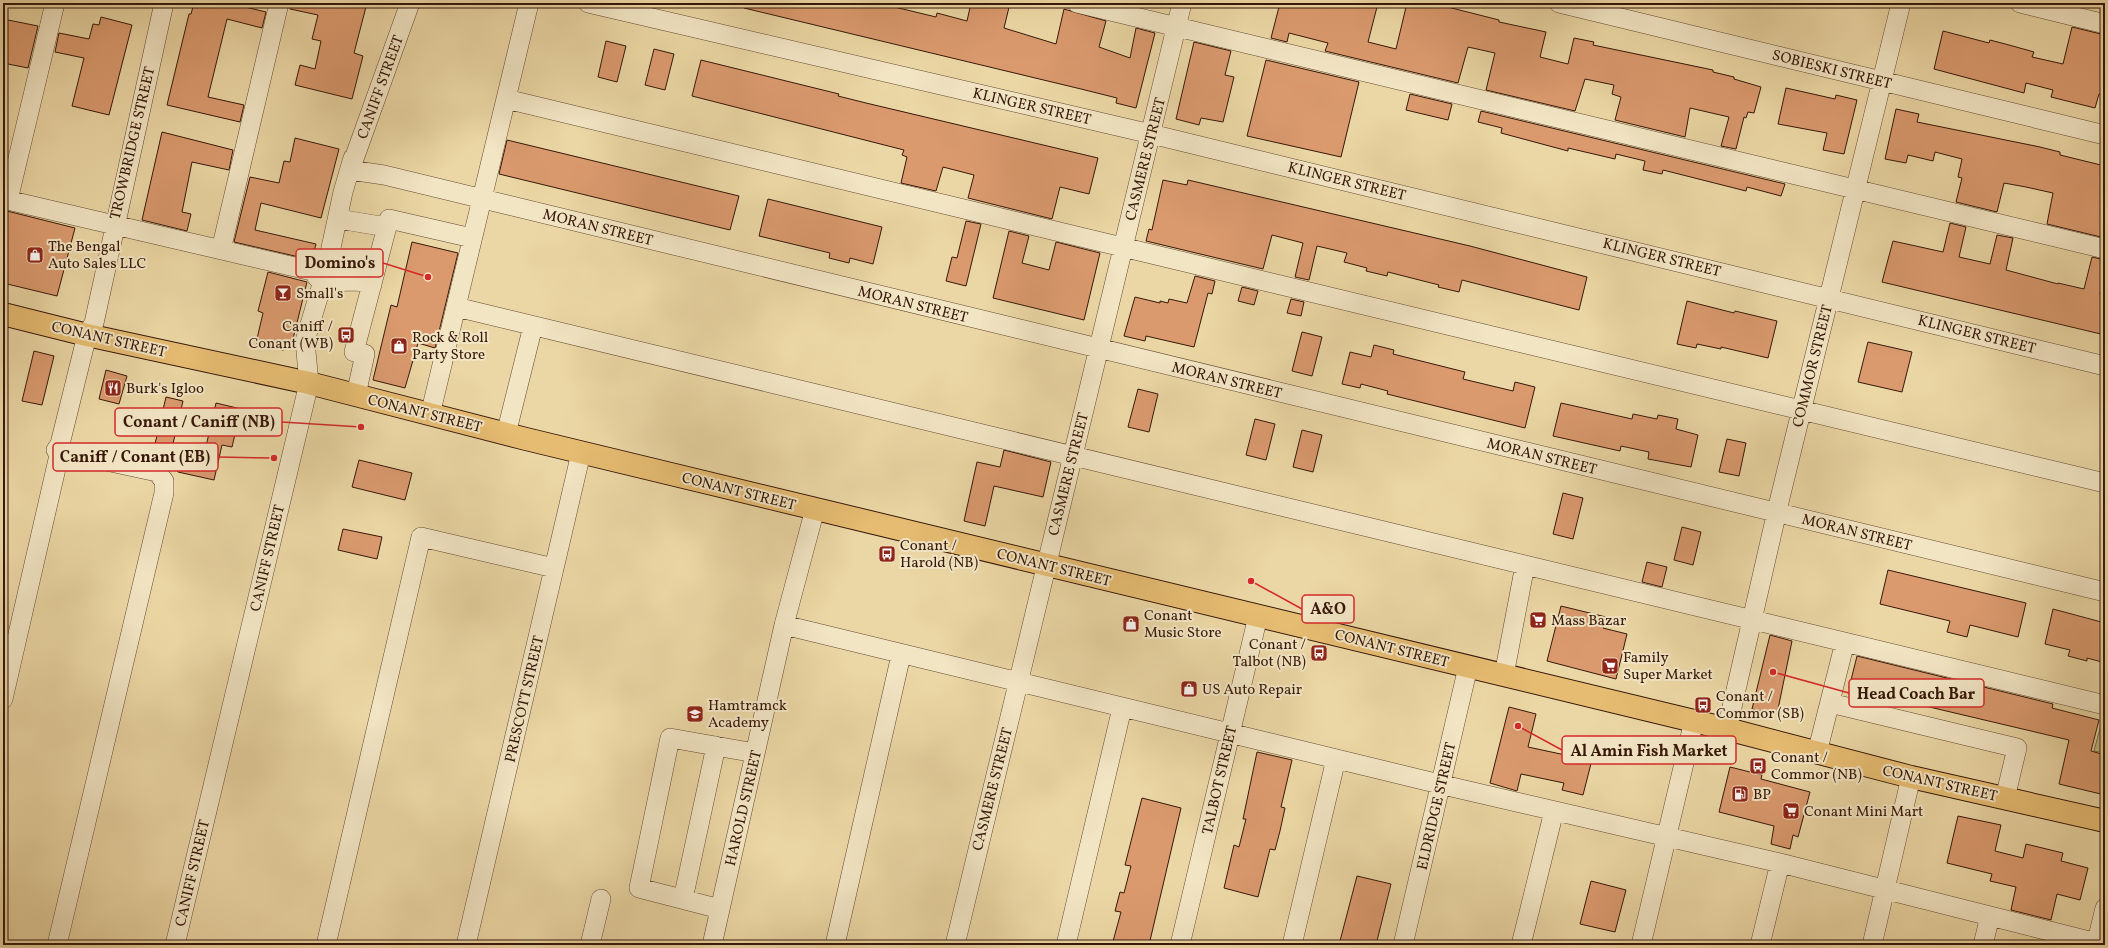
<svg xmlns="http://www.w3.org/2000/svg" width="2108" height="948" font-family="Vollkorn,serif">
<rect width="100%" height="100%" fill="#ebd7a5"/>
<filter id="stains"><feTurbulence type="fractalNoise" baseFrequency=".005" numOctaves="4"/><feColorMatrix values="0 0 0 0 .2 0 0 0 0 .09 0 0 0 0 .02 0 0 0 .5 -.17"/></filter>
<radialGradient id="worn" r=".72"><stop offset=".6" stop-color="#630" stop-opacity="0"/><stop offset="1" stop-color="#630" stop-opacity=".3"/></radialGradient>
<path fill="#c0bc81" stroke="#7b6a44" d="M2104 713H2105V753L2094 751Z"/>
<path fill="#da9a6e" stroke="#361708" d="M194 3H229L266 12 262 28 227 19 208 97 244 105 240 122 167 105 189 14H191Z
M291 3H367L354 53 363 56 352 99 295 85 300 65 315 69 321 41 312 39 318 15 290 9Z
M745 3H878L936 17 937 13 967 21 971 3H1010L1004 28 1056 44 1064 9 1106 21 1099 47 1130 58 1136 28 1155 33 1136 108 1116 103 1117 98 1081 89 744 8Z
M1280 3H1378L1368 42 1396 49 1407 3H1432L1499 20V22L1546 32 1540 57 1568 64 1574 38 1594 42 1593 45 1713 70V72L1734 77V79L1761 87 1754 113 1748 112 1746 118 1744 117 1736 149 1721 146 1729 117 1690 108 1685 137 1615 120 1621 97 1612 94 1614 85 1585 79 1575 111 1486 90 1495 53 1468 47 1458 83 1325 51 1328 43 1289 33 1287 42 1271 38Z
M101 17 132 25 109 115 72 106 84 58 55 52 59 33 89 39 93 24 99 25Z
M3 19 38 26 28 68 3 63Z
M2072 27 2105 35V95L2099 94 2095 108 2051 97 2053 90 2026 83 2024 93 1934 69 1943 31 1989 43 1990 40 2009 45 2034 52 2032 57 2063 64Z
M606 41 626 46 617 82 598 77Z
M1194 42 1231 51 1225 75 1234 77 1223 122 1201 118 1199 125 1176 119Z
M654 49 674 54 665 90 645 85Z
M701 60 839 94 838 96 866 103 1098 158 1089 194 1060 187 1052 219 968 198 974 175 943 167 936 191 901 183 907 157 902 155 904 150 692 96Z
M1266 60 1359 82 1341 157 1247 136Z
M1786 88 1835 99 1836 95 1857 100 1844 154 1823 150 1827 133 1778 124Z
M1410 94 1452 104 1448 120 1406 110Z
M1896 109 1919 114 1917 122 2040 147 2060 152V155L2105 166V238L2047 224 2053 193 2026 187 2004 183 1997 212 1956 202 1962 178 1958 177 1962 159 1935 152 1933 161 1908 155 1906 163 1885 159Z
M1481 111 1785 184 1781 196 1747 187 1746 191 1663 170 1662 174 1643 170 1645 161 1616 154 1615 159 1568 148V151L1501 133 1502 128 1478 122Z
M162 132 233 150 229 170 192 162 182 212 191 214 187 231 142 220Z
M295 138 339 149 321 218 261 203 255 230 316 244 312 260 234 242 250 177 279 183 284 161 290 162Z
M507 140 739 196 730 230 499 174Z
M1163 180 1187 185 1188 180 1470 246 1587 277 1579 310 1462 280 1459 292 1438 287 1439 285 1388 272 1387 276 1366 271 1367 268 1344 262 1347 253 1317 246 1309 280 1295 277 1303 243 1272 235 1263 269 1146 241 1149 229 1152 230Z
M768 199 882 227 873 264 850 258 849 263 829 258 830 253 759 236Z
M3 210 75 228 57 296 3 283Z
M966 221 981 224 966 286 946 281 952 257 957 258Z
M1950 223 1966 227 1959 257 1990 264 1997 235 2013 238 2006 270 2058 284V283L2084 289 2092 257 2105 260V273L2100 294 2105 296V335L1882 282 1893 241 1943 252Z
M1009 231 1029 236 1022 263 1049 270 1056 242 1100 253 1084 320 993 298Z
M412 242 458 253 435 348 418 343 405 388 373 380 391 305 397 307Z
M268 272 307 282 291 347 283 350 256 343 263 313 258 311Z
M1195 276 1215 281 1212 294 1208 293 1194 347 1146 336 1145 341 1124 336 1135 297 1160 303V301L1168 303 1169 299 1187 303Z
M1242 287 1258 291 1254 305 1238 301Z
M1291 299 1304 302 1301 316 1287 313Z
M1687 301 1734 313 1735 311 1777 321 1768 358 1721 347V349L1697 344 1696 348 1677 344Z
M1302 332 1322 337 1312 376 1292 371Z
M1868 342 1912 352 1902 392 1858 382Z
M1374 345 1394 350 1393 354 1465 372 1463 379 1513 391 1515 382 1535 387 1525 428 1387 394 1388 391 1361 384 1360 388 1342 384 1350 352 1371 357Z
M34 351 54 356 42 405 22 401Z
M106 370 127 376 119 404 99 399Z
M1138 389 1158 394 1149 432 1128 427Z
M166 397 183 401 172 448 155 444Z
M216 403 241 409 232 447 222 445 214 480 178 472 170 457 172 447 204 455Z
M1561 403 1632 419 1633 414 1657 419 1658 415 1678 419 1676 429 1698 435 1691 467 1648 459 1649 452 1621 446 1620 451 1553 436Z
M1255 419 1275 424 1266 460 1246 455Z
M1302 430 1322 435 1313 472 1293 467Z
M1727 439 1746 443 1739 476 1719 472Z
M1004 450 1051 462 1043 497 994 486 985 526 964 521 977 462 1000 467Z
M359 460 412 473 405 500 352 487Z
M1563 493 1583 498 1573 539 1553 534Z
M1682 527 1701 532 1693 565 1674 560Z
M343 529 382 537 377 559 338 550Z
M1647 562 1667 567 1662 587 1642 582Z
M1888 570 2026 603 2018 637 1970 625 1967 637 1947 632 1950 621 1880 604Z
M1561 606 1606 617 1603 628 1627 634 1616 679 1547 661Z
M2053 609 2105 623V658L2103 657 2102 662 2087 658V661L2068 656 2070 650 2045 644Z
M1770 635 1792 641 1777 714 1752 709Z
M1857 656 2053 704 2052 708 2099 720 2091 751 2105 755V795L2059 784 2069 740 1849 688Z
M1509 707 1536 714 1528 747 1570 756 1574 742 1595 748 1583 795 1562 790 1564 783 1521 774 1517 791 1490 783Z
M1257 752 1292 760 1281 807 1285 808 1280 831 1275 850 1270 849 1258 897 1224 888 1234 845 1239 847 1246 819H1243Z
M1730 767 1762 775 1761 779 1810 792 1798 837 1793 835 1790 849 1771 844 1774 826 1719 812Z
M1142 798 1181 808 1149 945H1112L1121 912 1115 911 1120 892 1124 893 1131 866 1125 865Z
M1958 816 2001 825 1995 851 2023 858 2026 844 2063 853 2061 861 2088 868 2080 900 2057 894 2051 920 2011 910 2016 887 1990 881 1992 874 1947 863Z
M1357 876 1391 884 1376 945H1355L1340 941Z
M1591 881 1626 890 1615 932 1580 924Z"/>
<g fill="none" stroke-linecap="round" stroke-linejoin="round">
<g stroke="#63472f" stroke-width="20">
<path id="minor" d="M410 3 350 170 384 175 2105 592
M588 3 1151 134 2105 366
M1077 3 2105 249
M1559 3 2105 135
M2020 3 2105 24
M506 99 2105 483
M3 199 312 271 321 282 358 281 372 285
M8 200 55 3
M338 219 387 227
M221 250 279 3
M456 307 2105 705
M356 395 365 354 354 352 389 219 472 238
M430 415 529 3
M506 434 533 326
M784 625 1456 788 1780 863 2105 945
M1504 675 1525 565
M3 699 60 451 56 450 60 444 87 335 94 323 164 3
M1830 703 2017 748 2005 798
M1727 729 1780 498 1901 3
M1817 753 1845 642
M683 899 716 746
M720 909 639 888 670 738 755 753
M57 945 164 493V481L157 472 60 451
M175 945 309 383 305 341 326 271 343 192 353 158
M326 945 421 537 554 568
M466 945 581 453
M590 945 601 899
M712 945 784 625 815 509
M835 945 901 655
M955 945 1182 3
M1066 945 1122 708
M1180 945 1258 616
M1292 945 1336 759
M1403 945 1468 667
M1521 945 1554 811
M1641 945 1694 721
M1760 945 1780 863
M1872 945 1911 777
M1983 945 1990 916
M2096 945 2105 908"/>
</g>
<g stroke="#361708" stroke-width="24">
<path id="major" d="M3 314 87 335 309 383 526 439 1727 729 1911 777 2105 821"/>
</g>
<use href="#minor" stroke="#f2e5c4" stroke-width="19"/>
<use href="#major" stroke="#e6bc72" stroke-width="22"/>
</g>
<defs>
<g id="shop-square" transform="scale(0.9)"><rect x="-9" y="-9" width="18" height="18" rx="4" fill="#8f2418" stroke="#f2e5c4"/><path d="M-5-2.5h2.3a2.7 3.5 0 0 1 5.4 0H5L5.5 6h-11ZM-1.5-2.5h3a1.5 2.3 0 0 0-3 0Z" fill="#fff"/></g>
<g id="bar-square" transform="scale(0.9)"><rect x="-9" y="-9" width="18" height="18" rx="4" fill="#8f2418" stroke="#f2e5c4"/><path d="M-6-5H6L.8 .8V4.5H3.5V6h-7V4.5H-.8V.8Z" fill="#fff"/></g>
<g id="bus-square" transform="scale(0.9)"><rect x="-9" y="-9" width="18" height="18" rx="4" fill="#8f2418" stroke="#f2e5c4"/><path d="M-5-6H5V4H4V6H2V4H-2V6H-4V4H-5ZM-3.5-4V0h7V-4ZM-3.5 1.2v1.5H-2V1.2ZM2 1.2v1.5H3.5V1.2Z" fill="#fff"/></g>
<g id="restaurant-square" transform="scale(0.9)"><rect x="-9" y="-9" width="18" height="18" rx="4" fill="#8f2418" stroke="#f2e5c4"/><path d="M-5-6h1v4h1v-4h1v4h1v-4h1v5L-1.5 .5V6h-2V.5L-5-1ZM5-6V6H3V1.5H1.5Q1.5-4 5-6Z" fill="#fff"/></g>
<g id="supermarket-square" transform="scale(0.9)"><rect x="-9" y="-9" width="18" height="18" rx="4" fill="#8f2418" stroke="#f2e5c4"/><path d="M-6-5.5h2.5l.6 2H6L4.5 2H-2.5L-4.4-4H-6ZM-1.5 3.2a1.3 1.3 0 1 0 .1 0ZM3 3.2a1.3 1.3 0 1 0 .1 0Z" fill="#fff"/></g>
<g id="school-square" transform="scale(0.9)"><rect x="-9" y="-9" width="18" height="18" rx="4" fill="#8f2418" stroke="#f2e5c4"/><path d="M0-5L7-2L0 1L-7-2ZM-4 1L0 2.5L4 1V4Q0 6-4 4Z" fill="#fff"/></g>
<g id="fuel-square" transform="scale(0.9)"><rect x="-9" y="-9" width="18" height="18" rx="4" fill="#8f2418" stroke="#f2e5c4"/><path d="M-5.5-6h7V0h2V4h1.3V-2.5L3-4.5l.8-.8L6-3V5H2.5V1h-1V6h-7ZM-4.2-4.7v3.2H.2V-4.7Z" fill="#fff"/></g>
</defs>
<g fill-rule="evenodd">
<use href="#shop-square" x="35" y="255"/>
<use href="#bar-square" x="283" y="293"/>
<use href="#bus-square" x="346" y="335"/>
<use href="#shop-square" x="399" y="346"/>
<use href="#restaurant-square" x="113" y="388"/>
<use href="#bus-square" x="887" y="554"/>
<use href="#supermarket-square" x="1538" y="620"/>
<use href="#shop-square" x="1131" y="624"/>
<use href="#bus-square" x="1319" y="653"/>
<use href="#supermarket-square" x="1610" y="666"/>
<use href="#shop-square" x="1189" y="689"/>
<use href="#bus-square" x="1703" y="705"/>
<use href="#school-square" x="695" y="714"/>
<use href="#bus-square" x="1758" y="766"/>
<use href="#fuel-square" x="1740" y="794"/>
<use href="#supermarket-square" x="1791" y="811"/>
</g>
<g text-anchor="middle" stroke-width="4" stroke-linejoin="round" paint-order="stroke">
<g font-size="15" fill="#361708" stroke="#f2e5c4">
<text transform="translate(1832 69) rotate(14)" y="5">SOBIESKI STREET</text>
<text transform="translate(380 87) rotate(-70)" y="5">CANIFF STREET</text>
<text transform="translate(1032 106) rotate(13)" y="5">KLINGER STREET</text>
<text transform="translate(132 143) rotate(-77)" y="5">TROWBRIDGE STREET</text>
<text transform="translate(1145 159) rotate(-76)" y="5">CASMERE STREET</text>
<text transform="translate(1347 181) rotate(14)" y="5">KLINGER STREET</text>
<text transform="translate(598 227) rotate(14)" y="5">MORAN STREET</text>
<text transform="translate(1662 257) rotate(14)" y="5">KLINGER STREET</text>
<text transform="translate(913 304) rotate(14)" y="5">MORAN STREET</text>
<text transform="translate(1977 334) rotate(14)" y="5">KLINGER STREET</text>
<text transform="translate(109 339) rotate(13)" y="5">CONANT STREET</text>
<text transform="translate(1812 366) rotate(-76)" y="5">COMMOR STREET</text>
<text transform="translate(1227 380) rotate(14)" y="5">MORAN STREET</text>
<text transform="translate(425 413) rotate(14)" y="5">CONANT STREET</text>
<text transform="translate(1542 456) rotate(14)" y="5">MORAN STREET</text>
<text transform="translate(1068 474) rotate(-76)" y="5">CASMERE STREET</text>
<text transform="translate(739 491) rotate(14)" y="5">CONANT STREET</text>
<text transform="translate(1857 532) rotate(14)" y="5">MORAN STREET</text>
<text transform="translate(267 558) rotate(-77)" y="5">CANIFF STREET</text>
<text transform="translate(1054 567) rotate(14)" y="5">CONANT STREET</text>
<text transform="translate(1392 648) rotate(14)" y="5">CONANT STREET</text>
<text transform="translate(524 699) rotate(-77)" y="5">PRESCOTT STREET</text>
<text transform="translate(1219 780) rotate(-77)" y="5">TALBOT STREET</text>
<text transform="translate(1940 783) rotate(13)" y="5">CONANT STREET</text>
<text transform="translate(992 789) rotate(-76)" y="5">CASMERE STREET</text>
<text transform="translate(1436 806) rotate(-77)" y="5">ELDRIDGE STREET</text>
<text transform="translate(743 808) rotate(-77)" y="5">HAROLD STREET</text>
<text transform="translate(192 873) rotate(-77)" y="5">CANIFF STREET</text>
</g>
<g font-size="15" fill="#361708" stroke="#f2e5c4" text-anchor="start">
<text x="48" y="251">The Bengal<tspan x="48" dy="17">Auto Sales LLC</tspan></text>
<text x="296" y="298">Small's</text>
<text x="333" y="331" text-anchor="end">Caniff /<tspan x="333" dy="17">Conant (WB)</tspan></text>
<text x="412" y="342">Rock &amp; Roll<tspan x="412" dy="17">Party Store</tspan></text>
<text x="126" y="393">Burk's Igloo</text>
<text x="900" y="550">Conant /<tspan x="900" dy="17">Harold (NB)</tspan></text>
<text x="1144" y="620">Conant<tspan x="1144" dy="17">Music Store</tspan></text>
<text x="1551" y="625">Mass Bazar</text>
<text x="1306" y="649" text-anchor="end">Conant /<tspan x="1306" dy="17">Talbot (NB)</tspan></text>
<text x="1623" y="662">Family<tspan x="1623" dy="17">Super Market</tspan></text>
<text x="1202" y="694">US Auto Repair</text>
<text x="1716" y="701">Conant /<tspan x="1716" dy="17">Commor (SB)</tspan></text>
<text x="708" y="710">Hamtramck<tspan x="708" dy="17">Academy</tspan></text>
<text x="1771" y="762">Conant /<tspan x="1771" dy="17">Commor (NB)</tspan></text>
<text x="1753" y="799">BP</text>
<text x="1804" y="816">Conant Mini Mart</text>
</g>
</g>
<path fill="none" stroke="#d62828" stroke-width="1.5" d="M428 277L383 263M361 427L282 422M274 458L218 457M1251 581L1302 609M1773 672L1849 693M1518 726L1562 750"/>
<g fill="#d62828" stroke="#f2e5c4" stroke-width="1.5">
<circle cx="428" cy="277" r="4"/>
<circle cx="361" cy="427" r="4"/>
<circle cx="274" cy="458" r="4"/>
<circle cx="1251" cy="581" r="4"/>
<circle cx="1773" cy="672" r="4"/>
<circle cx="1518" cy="726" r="4"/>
</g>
<g fill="#f2e5c4" stroke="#d62828" stroke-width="1.5">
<rect x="296" y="249" width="87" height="28" rx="4"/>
<rect x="115" y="408" width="167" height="28" rx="4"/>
<rect x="53" y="443" width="165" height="28" rx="4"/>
<rect x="1302" y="595" width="52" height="28" rx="4"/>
<rect x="1849" y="679" width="135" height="28" rx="4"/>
<rect x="1562" y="736" width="174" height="28" rx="4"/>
</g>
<g font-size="16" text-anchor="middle" font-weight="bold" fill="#361708">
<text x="340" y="268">Domino's</text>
<text x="199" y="427">Conant / Caniff (NB)</text>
<text x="135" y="462">Caniff / Conant (EB)</text>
<text x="1328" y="614">A&amp;O</text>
<text x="1916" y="699">Head Coach Bar</text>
<text x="1649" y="756">Al Amin Fish Market</text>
</g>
<rect width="2108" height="948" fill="none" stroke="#ebd7a5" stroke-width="16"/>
<rect x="4" y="4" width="2100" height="940" fill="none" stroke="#361708" stroke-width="2"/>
<rect x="8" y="8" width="2092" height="932" fill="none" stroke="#361708"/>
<rect width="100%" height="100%" filter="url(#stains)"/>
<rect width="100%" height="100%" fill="url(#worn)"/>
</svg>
